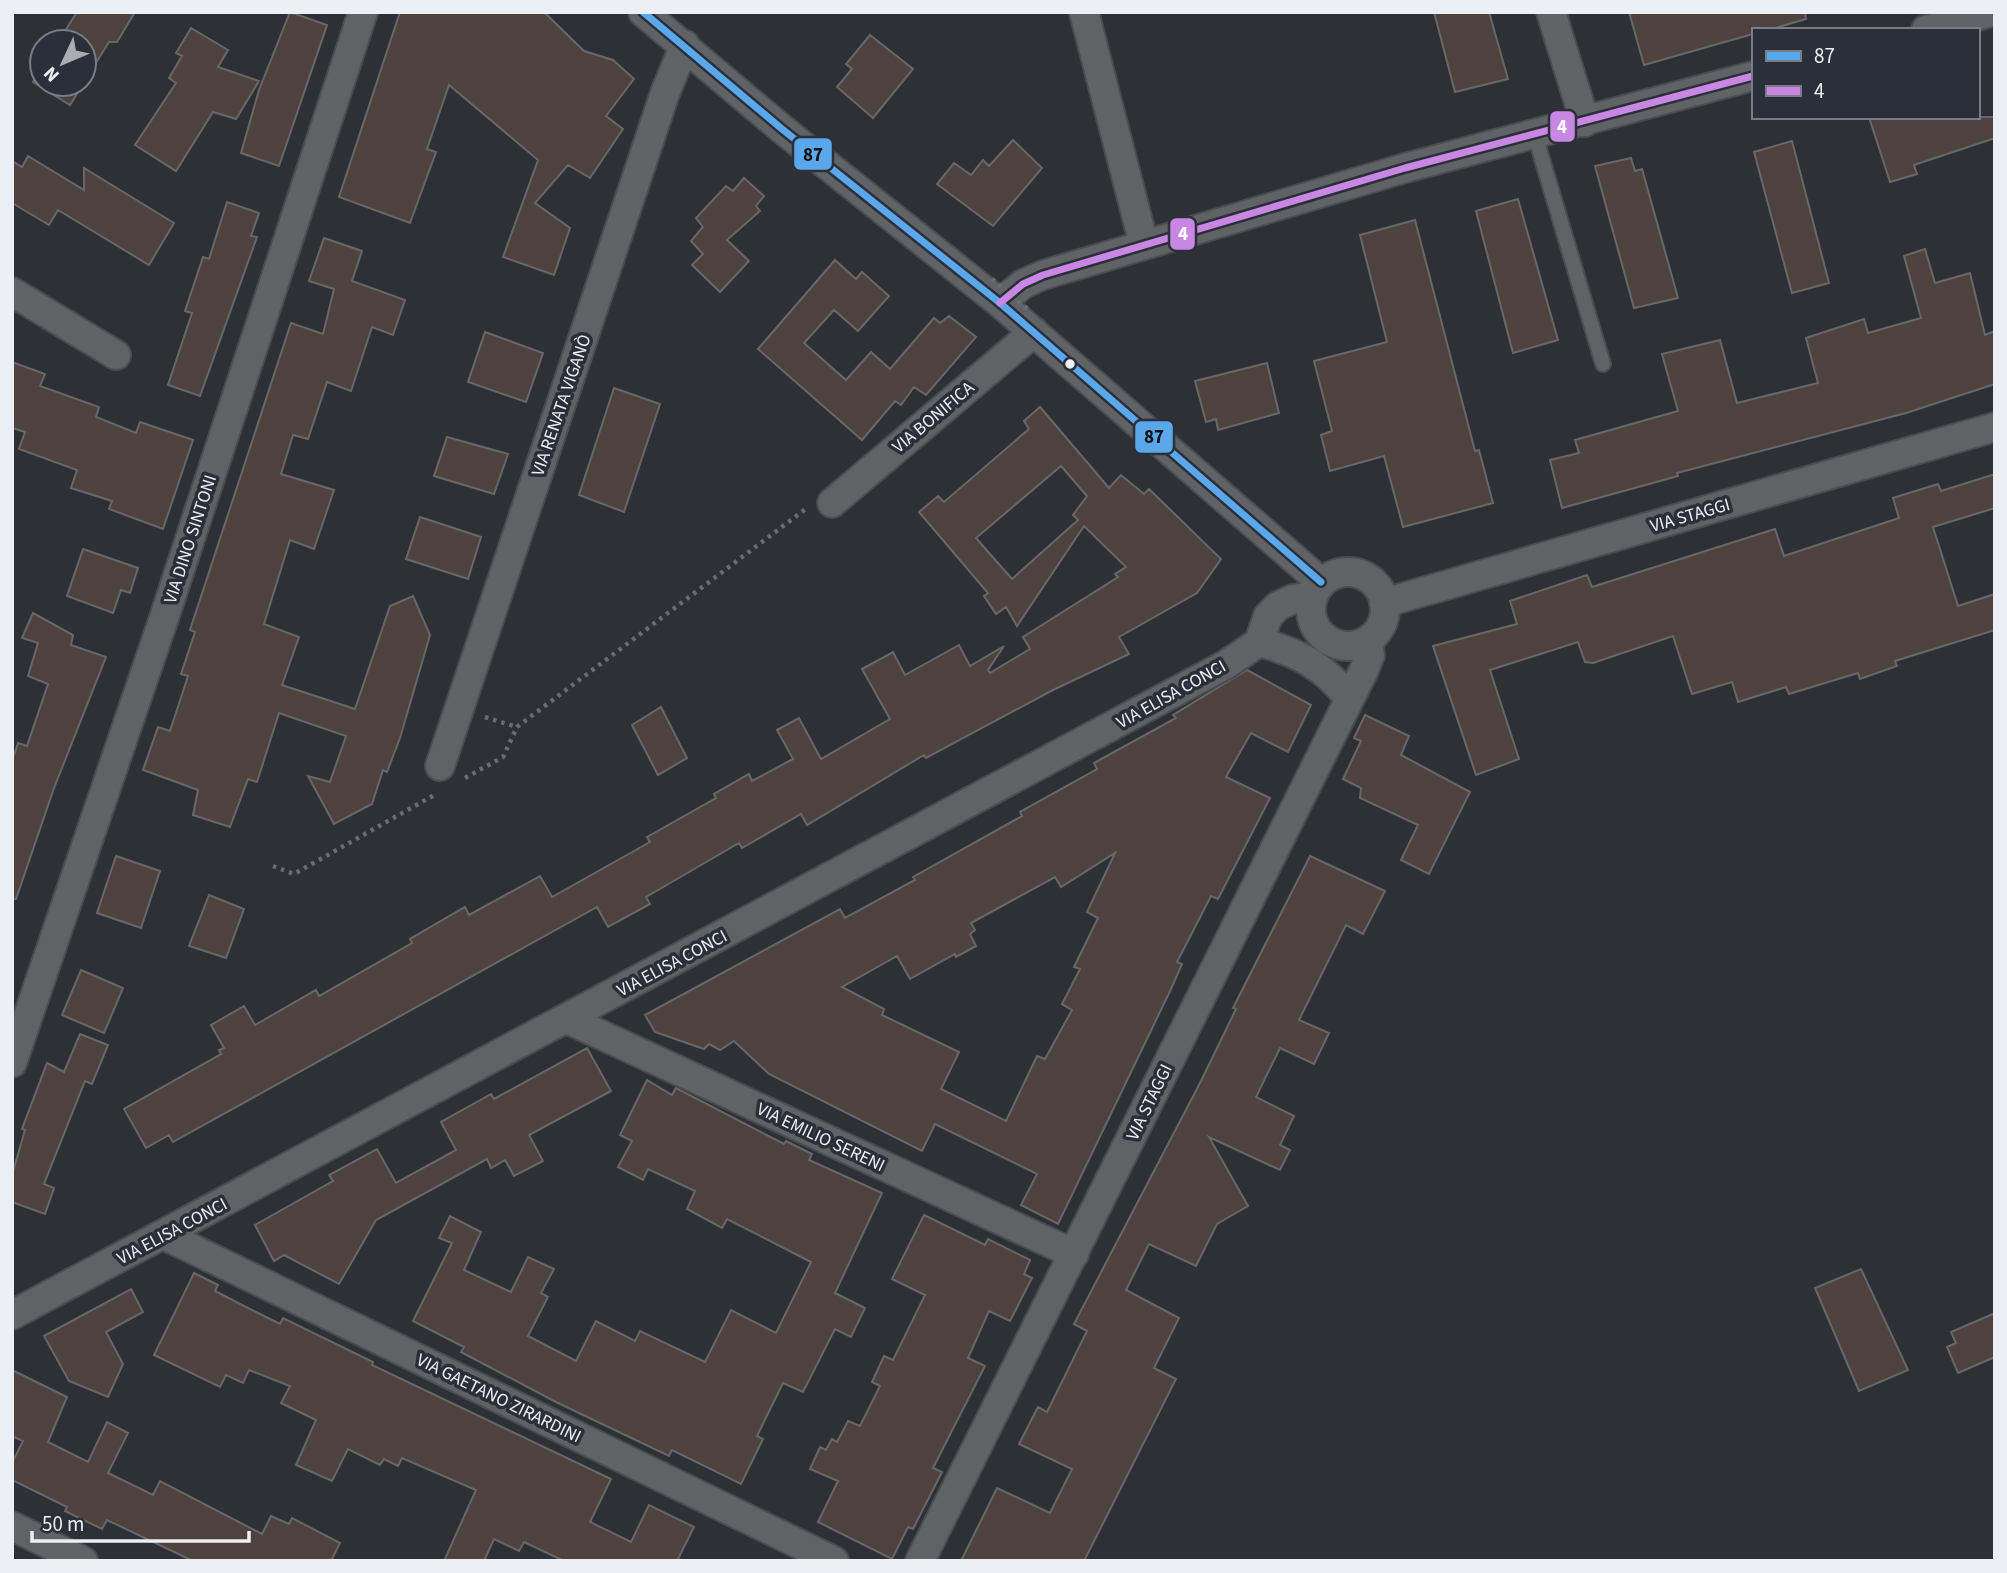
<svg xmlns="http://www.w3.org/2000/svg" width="2007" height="1573" font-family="'Source Sans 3',sans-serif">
<rect width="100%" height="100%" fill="#2e3036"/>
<path fill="#4d423e" stroke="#686768" stroke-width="2" fill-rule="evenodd" d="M77 12H135L117 42H109L84 82V42H58Z
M290 12 327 25 279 166 241 153 259 90Z
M400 12H544L584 51 613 60 634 79 606 116 623 129 590 178 568 165 535 203 570 228 554 275 503 257 538 160 449 85 427 149 436 152 410 223 339 197Z
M1434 12H1489L1508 79 1455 92Z
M1629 12H1805L1806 19 1768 30H1753V34L1644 65Z
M191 28 228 50 218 67 259 81 236 119 213 112 176 171 135 145 176 83 169 78 182 56 176 53Z
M870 35 913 69 873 118 837 87 852 69 846 64Z
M42 68V84H83L70 105 33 82Z
M1869 117H1995V138L1914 165 1917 174 1890 182Z
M1013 140 1042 168 993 226 937 184 954 163 971 175 983 160 989 166Z
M1792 141 1829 283 1792 293 1754 152Z
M28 156 84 190V168L174 223 149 265 58 210 49 225 12 203V161L22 167Z
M1631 158 1635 171 1642 169 1678 298 1634 308 1595 166Z
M744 178 764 196 756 206 760 211 727 240 749 261 720 292 692 265 703 254 691 241 703 227 696 218 726 186 733 191Z
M1518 199 1558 340 1513 353 1476 211Z
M227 202 259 213 251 236 257 237 200 396 168 385 192 313 185 311 203 257 209 259Z
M1415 220 1475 451 1479 450 1493 503 1403 527 1384 456 1330 471 1321 435 1332 431 1314 361 1387 342 1360 235Z
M324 238 362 251 352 281 405 300 393 335 372 327 351 391 327 382 308 439 293 435 281 474 334 490 314 549 290 540 264 624 299 637 282 685 355 709 390 606 413 596 430 635 400 738 387 772 383 770 372 804 334 824 308 776 330 782 346 736 279 713 257 782 248 779 230 827 193 815 198 790 143 770 158 727 170 731 188 676 181 674 195 632 190 630 291 323 323 334 334 289 309 281Z
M1925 249 1935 283 1970 273 1985 335 1995 331V384L1906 413 1677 473 1678 476 1562 508 1550 460 1579 453 1575 440 1678 411 1662 354 1720 340 1737 403 1818 383 1806 338 1864 319 1868 333 1921 318 1904 256Z
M835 260 856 279 862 272 889 296 858 331 834 310 804 343 846 380 871 352 890 369 934 318 940 323 949 316 976 337 926 395 914 387 901 405 895 401 862 440 758 349Z
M485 332 543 353 526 402 468 382Z
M12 362 45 374 40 386 99 407 96 417 136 433 140 422 193 440 163 529 109 509 112 501 71 488 77 470 19 449 25 432 12 428Z
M1267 363 1279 413 1218 430 1216 419 1206 422 1195 381Z
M614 388 660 404 624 512 579 495Z
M1040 407 1109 488 1121 475 1144 494 1149 489 1221 559 1197 593 1119 637 1129 654 1053 690 926 758 924 755 807 825 801 814 742 848 739 843 646 897 650 904 608 927 597 907 173 1142 169 1135 146 1148 124 1109 221 1054 219 1050 224 1048 211 1025 244 1006 255 1025 316 990 319 996 412 943 410 939 465 907 469 915 540 876 552 897 650 842 647 837 716 798 714 794 749 774 752 781 793 759 777 730 799 718 821 759 890 719 862 669 893 652 905 675 959 645 970 666 1004 646 988 670 990 673 1030 649 1023 637 1118 577 1115 574 1126 567 1084 526 1017 626 1006 607 996 614 984 596 988 593 919 512 938 496 944 502 1029 429 1024 421ZM1061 466 1087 496 1073 515 1078 520 1012 579 976 538Z
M447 437 508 454 494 494 434 476Z
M1995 474V508L1933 527 1958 606 1995 594V630L1895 661 1897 666 1860 679 1858 673 1789 694 1786 687 1738 702 1732 682 1692 694 1673 636 1593 663 1585 662 1578 642 1490 670 1519 759 1476 775 1433 646 1517 624 1510 601 1587 575 1592 587 1775 529 1784 556 1899 518 1893 498 1938 484 1941 491Z
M420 517 481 537 468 579 406 559Z
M83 549 138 568 130 593 121 590 113 613 67 596Z
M33 613 73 635 71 645 106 657 54 788 16 899H12V761L18 743 27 746 48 684 28 676 38 643 22 638Z
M1247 670 1311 705 1288 752 1251 733 1226 777 1270 798 1218 899 1211 896 1177 962 1182 964 1171 989 1058 1224 1021 1205 1037 1174 935 1124 922 1151 769 1074 734 1041 720 1050 709 1044 704 1049 655 1032 645 1015 840 909 845 918 915 880 913 877 1022 816 1020 812 1097 769 1094 763 1176 718 1173 715ZM1115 853 1087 912 1098 918 1074 967 1080 969 1062 1004 1072 1010 1045 1059 1037 1056 1006 1121 941 1089 959 1052 882 1015 884 1009 842 987 897 956 910 979 955 954 956 957 976 946 970 934 975 930 971 923 1055 877 1061 887Z
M661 707 687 758 658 775 632 725Z
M1365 715 1409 736 1401 755 1470 792 1429 874 1401 860 1418 825 1360 798 1361 788 1343 779 1361 741 1354 738Z
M116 856 160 871 141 928 97 913Z
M1310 856 1385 891 1363 934 1346 925 1299 1020 1329 1033 1314 1064 1280 1048 1256 1097 1294 1116 1280 1145 1290 1150 1280 1170 1209 1137 1248 1206 1217 1224 1196 1266 1149 1244 1126 1290 1179 1318 1154 1368 1176 1379 1084 1561H961L997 1488 1050 1513 1072 1469 1019 1444 1038 1407 1047 1412 1087 1331 1074 1324 1201 1081 1236 1009 1233 1008Z
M209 895 244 909 226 958 189 946Z
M81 970 123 988 104 1033 62 1015Z
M80 1034 108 1045 92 1084 85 1081 44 1184 54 1188 45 1214 12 1202V1175L25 1130 22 1129 47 1063 64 1072Z
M587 1048 611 1091 529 1135 543 1161 514 1176 505 1160 491 1168 487 1159 376 1220 339 1284 284 1255 274 1261 255 1225 333 1181 329 1175 377 1149 396 1183 456 1150 441 1122 491 1094 494 1099Z
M647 1080 672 1095 676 1088 784 1144 786 1141 812 1154 809 1160 882 1193 835 1293 865 1308 851 1337 835 1329 803 1392 783 1383 757 1436 763 1439 741 1484 672 1450 669 1456 556 1402 461 1352 464 1347 413 1321 452 1243 439 1238 450 1216 481 1232 464 1270 511 1292 528 1257 554 1269 541 1293 548 1297 528 1336 576 1361 596 1321 635 1341 640 1331 705 1362 731 1310 776 1333 811 1262 727 1219 722 1228 687 1209 695 1191 648 1169 643 1180 618 1167 632 1141 620 1135Z
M924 1215 985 1245 988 1239 1030 1260 1024 1274 1032 1278 1010 1321 989 1311 968 1358 985 1366 933 1468 942 1472 913 1529 908 1527 892 1559 818 1522 838 1481 810 1469 820 1447 826 1450 832 1439 837 1442 848 1421 860 1426 880 1386 872 1382 884 1356 893 1360 925 1295 892 1279Z
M1861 1269 1908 1370 1859 1391 1815 1288Z
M194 1273 218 1285 215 1291 256 1312 280 1324 283 1318 373 1362 372 1365 611 1479 590 1522 631 1542 649 1505 694 1527 677 1561H564L524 1542 519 1551 494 1539 484 1561H444L476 1490 402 1458 398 1466 384 1459 380 1465 348 1449 332 1481 296 1465 316 1420 281 1403 290 1386 249 1370 243 1383 226 1375 220 1387 154 1355Z
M131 1289 143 1312 106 1332 123 1364 108 1397 69 1381 44 1336Z
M1995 1313V1357L1958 1373 1947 1347 1956 1343 1951 1332Z
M12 1370 67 1397 48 1442 88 1462 107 1422 128 1433 108 1473 153 1495 160 1481 262 1534 271 1516 289 1524 292 1518 340 1543 331 1561H193L107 1520 102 1529 65 1511 67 1507 12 1480V1463L23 1441 12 1436Z"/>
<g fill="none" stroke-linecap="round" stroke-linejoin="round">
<g stroke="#4a4c51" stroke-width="18">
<path id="service" d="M1534 132 1603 364"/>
</g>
<g stroke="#4a4c51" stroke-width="32">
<path id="minor" d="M643 12 782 129 1000 303 1321 582
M1084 12 1144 245
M1551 12 1585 122
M1926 30 1991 12
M12 292 116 355
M1000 303 1023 284 1043 275 1405 168 1753 76
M832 503 1034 332
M1311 609a37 37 0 1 1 74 0a37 37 0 1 1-74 0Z
M1384 603 1995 427
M1259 642C1297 652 1324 666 1348 697
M440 766 665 93 685 45
M567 1019 1074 1254
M12 1063 165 615 363 12
M164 1235 834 1561
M12 1315 1227 664 1259 642 1268 616 1278 606 1293 599 1312 596
M12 1526 83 1561
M920 1561 1364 670 1370 655 1367 641"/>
</g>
<path stroke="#6a6c6f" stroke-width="4.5" stroke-dasharray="3.5 5" stroke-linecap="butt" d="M485 717 517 727
M465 778 503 757 517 727 807 508
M273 866 294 874 436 794"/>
<use href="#service" stroke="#606266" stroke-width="14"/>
<use href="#minor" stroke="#606266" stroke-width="28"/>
<path stroke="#6a6c6f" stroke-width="4.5" stroke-dasharray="3.5 5" stroke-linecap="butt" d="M992 279 1029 310"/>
<g stroke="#2b2f39" stroke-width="12">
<path id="bus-1" d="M643 12 782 129 1000 303 1321 582"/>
</g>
<g stroke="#2b2f39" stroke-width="12">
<path id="bus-2" d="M1000 303 1023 284 1043 275 1405 168 1753 76"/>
</g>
<use href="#bus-1" stroke="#5aa8eb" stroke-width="7"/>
<use href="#bus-2" stroke="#c787e3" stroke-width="7"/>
</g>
<circle fill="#eceff5" stroke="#2b2f39" stroke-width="2.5" cx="1070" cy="364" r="6"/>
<g text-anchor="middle" stroke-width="7" stroke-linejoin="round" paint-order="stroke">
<g font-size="18" fill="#eceff5" stroke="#2b2f39">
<text transform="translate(561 405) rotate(-71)" y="6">VIA RENATA VIGANÒ</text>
<text transform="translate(933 417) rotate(-40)" y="6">VIA BONIFICA</text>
<text transform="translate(1690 515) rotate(-16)" y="6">VIA STAGGI</text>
<text transform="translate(190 539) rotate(-72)" y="6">VIA DINO SINTONI</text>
<text transform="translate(1171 694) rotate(-29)" y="6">VIA ELISA CONCI</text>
<text transform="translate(672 963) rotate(-28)" y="6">VIA ELISA CONCI</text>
<text transform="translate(1149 1102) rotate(-64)" y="6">VIA STAGGI</text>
<text transform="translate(821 1137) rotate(25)" y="6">VIA EMILIO SERENI</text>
<text transform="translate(172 1231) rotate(-28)" y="6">VIA ELISA CONCI</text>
<text transform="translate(499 1398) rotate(26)" y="6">VIA GAETANO ZIRARDINI</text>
</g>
</g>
<g stroke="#2b2f39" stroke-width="2.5">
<rect x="1549" y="110" width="27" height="33" rx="7" fill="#c787e3"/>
<rect x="793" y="137" width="40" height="34" rx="7" fill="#5aa8eb"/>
<rect x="1169" y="217" width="27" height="34" rx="7" fill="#c787e3"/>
<rect x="1134" y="420" width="40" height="34" rx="7" fill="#5aa8eb"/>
</g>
<g font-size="19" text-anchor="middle" font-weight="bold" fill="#fff">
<text x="1562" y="133">4</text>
<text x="1183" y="240">4</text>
</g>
<g font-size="19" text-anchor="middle" font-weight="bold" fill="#111">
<text x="813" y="161">87</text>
<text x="1154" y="443">87</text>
</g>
<rect width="2007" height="1573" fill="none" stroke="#eceff5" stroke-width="28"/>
<rect x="1752" y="28" width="228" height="91" fill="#2b2f39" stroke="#787c84" stroke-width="2"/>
<rect x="1766" y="51" width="35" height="10" fill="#5aa8eb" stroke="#787c84" stroke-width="2"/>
<text x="1814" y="63" font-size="21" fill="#eceff5">87</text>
<rect x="1766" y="86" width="35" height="10" fill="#c787e3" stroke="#787c84" stroke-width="2"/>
<text x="1814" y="98" font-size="21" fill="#eceff5">4</text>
<g transform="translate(63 63) rotate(226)"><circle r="33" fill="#2b2f39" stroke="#787c84" stroke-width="2"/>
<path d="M0-5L12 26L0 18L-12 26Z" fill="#aaacb2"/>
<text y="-10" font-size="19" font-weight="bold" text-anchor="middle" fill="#eceff5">N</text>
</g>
<path d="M32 1531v10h217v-10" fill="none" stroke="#eceff5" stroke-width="3.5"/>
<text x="42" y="1531" font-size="21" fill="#eceff5" stroke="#2b2f39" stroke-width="5" paint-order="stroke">50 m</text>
</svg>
